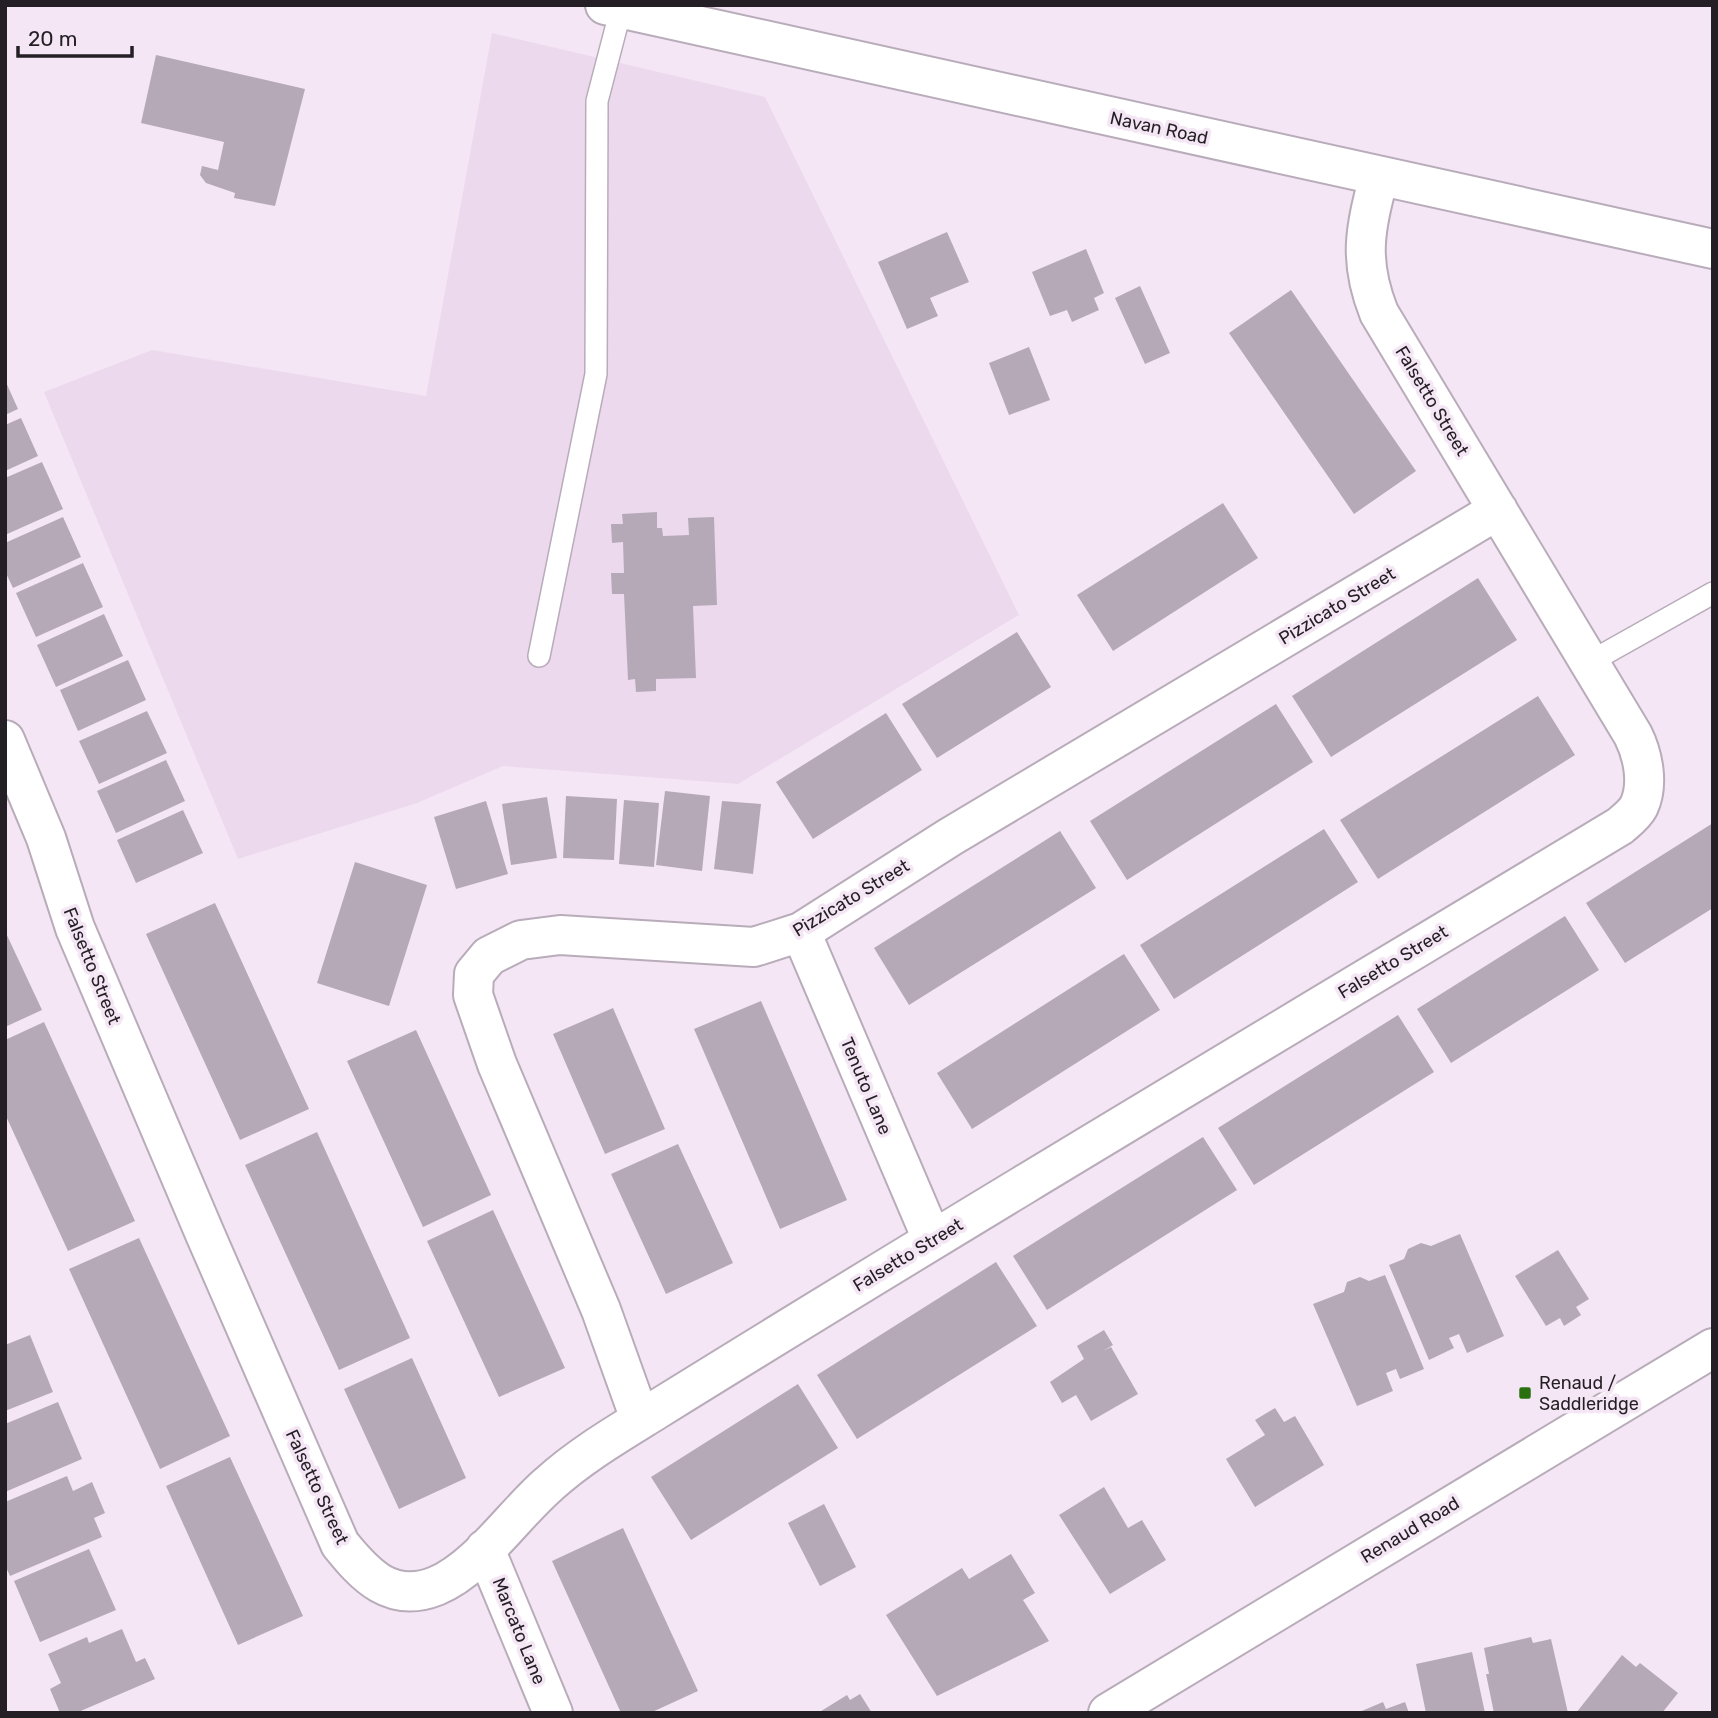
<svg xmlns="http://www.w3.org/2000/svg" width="1718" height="1718" font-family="Rubik,sans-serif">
<rect width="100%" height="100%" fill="#f4e6f4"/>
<path fill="#ecd9ed" d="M492 33 765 97 1019 615 738 784 503 766 417 803 238 859 44 392 152 350 426 396Z"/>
<path fill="#b6a9b7" d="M156 55 305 89 275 206 234 198 235 193 206 183 200 175 202 166 218 170 224 142 141 123Z
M947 232 969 282 930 298 938 316 907 329 878 262Z
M1086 249 1104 293 1094 298 1099 310 1072 322 1067 310 1050 316 1032 272Z
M1140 286 1170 353 1145 364 1115 298Z
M1291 290 1416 471 1354 514 1229 333Z
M1029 347 1050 400 1009 415 989 363Z
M5 380 18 409 5 415Z
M21 418 38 456 5 471V425Z
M42 462 63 509 5 535V478Z
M1223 503 1258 558 1113 651 1077 595Z
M657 512V528H662L663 536 689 535 688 518 714 517 717 605 693 606 696 678 656 679V691L636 692 635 679 628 680 624 594H612L611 573H624L623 542 612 543 611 524H623L622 514Z
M63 517 81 557 13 588 5 571V543Z
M83 563 103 607 36 637 16 593Z
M1478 578 1517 640 1331 757 1292 696Z
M104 614 123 656 56 687 37 645Z
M1017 632 1051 687 937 758 902 704Z
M128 660 146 700 78 731 60 690Z
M1538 696 1575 755 1378 879 1340 820Z
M1276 704 1313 762 1127 880 1090 821Z
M147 711 167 753 99 784 79 741Z
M886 713 922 770 813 839 776 782Z
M166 760 185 801 116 833 97 791Z
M665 791 710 796 702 871 656 865Z
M566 796 617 799 614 860 563 858Z
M547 797 557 858 511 865 502 804Z
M624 800 659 803 654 867 619 864Z
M486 801 508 874 456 889 434 817Z
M722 801 761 804 753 874 714 869Z
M183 810 203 853 136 883 117 840Z
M1713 823V908L1625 963 1586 903Z
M1324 829 1358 882 1174 999 1140 945Z
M1060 831 1096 888 909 1005 874 948Z
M355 862 427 885 389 1006 317 983Z
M215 903 309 1109 240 1140 146 934Z
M1565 916 1599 970 1451 1063 1417 1009Z
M5 931 42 1010 5 1027Z
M1124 954 1160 1010 972 1129 937 1073Z
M761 1001 847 1200 780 1229 694 1029Z
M613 1008 665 1129 605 1154 553 1034Z
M1398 1015 1434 1072 1254 1185 1218 1128Z
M44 1022 135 1221 68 1251 5 1114V1040Z
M416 1030 491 1195 423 1227 347 1061Z
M317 1132 410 1338 339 1370 245 1165Z
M1203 1137 1237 1190 1047 1310 1013 1256Z
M678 1144 733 1263 666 1294 611 1174Z
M493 1210 565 1368 499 1397 427 1241Z
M1460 1234 1504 1336 1467 1353 1459 1334 1449 1338 1454 1348 1429 1360 1389 1265 1404 1259 1408 1249 1421 1243 1431 1246Z
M139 1238 230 1436 160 1469 69 1269Z
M1558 1250 1589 1299 1576 1307 1581 1315 1564 1326 1560 1318 1546 1326 1515 1276Z
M996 1262 1037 1326 857 1439 817 1375Z
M1385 1275 1424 1369 1400 1379 1396 1369 1386 1373 1393 1391 1357 1406 1313 1304 1344 1292 1347 1282 1360 1277 1369 1281Z
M1104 1330 1113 1345 1103 1351 1111 1347 1138 1394 1091 1421 1076 1395 1062 1403 1050 1382 1084 1359 1077 1346Z
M30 1335 53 1392 5 1411V1345Z
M412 1358 466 1478 399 1509 344 1389Z
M798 1384 838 1448 691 1540 651 1477Z
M58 1402 82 1459 5 1492V1424Z
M1275 1408 1284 1422 1295 1416 1324 1465 1255 1507 1226 1459 1265 1435 1255 1420Z
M230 1457 303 1616 238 1645 166 1486Z
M67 1476 73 1491 92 1482 105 1513 94 1518 102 1537 10 1576 5 1565V1502Z
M1104 1487 1128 1528 1142 1520 1166 1560 1110 1594 1059 1515Z
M824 1504 856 1567 820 1586 788 1523Z
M623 1528 698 1691 650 1713H621L552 1561Z
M89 1549 116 1610 40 1642 14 1581Z
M1011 1554 1035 1593 1023 1600 1049 1641 937 1696 886 1615 962 1568 969 1579Z
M122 1629 136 1662 145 1658 155 1679 76 1713H60L50 1689 61 1683 48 1654 87 1637 89 1643Z
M1531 1637 1533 1643 1551 1639 1568 1713H1494L1486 1674H1489L1484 1648Z
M1472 1652 1485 1713H1426L1416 1664Z
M1622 1655 1636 1667 1640 1663 1678 1693 1662 1713H1576Z
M860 1694 872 1713H818L847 1695 850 1700Z
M1383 1702 1386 1709 1405 1702 1409 1713H1357Z"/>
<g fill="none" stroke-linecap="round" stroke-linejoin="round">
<g stroke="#b9acba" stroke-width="24">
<path id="service" d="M539 656 596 374 597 101 621 9
M1590 662 1713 593"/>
</g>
<g stroke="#b9acba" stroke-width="42">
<path id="minor" d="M5 740 46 838 75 928 205 1234 340 1544C365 1575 391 1604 436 1586 479 1568 513 1515 549 1484 581 1455 619 1433 656 1410 975 1212 1298 1020 1620 826 1627 820 1635 814 1639 806 1649 784 1643 755 1633 735L1379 313C1358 260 1365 230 1379 176
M801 932 932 1239
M640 1419 601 1310 497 1064 473 995 474 974 489 956 521 940 560 935 754 947 801 932 950 837 1498 510
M485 1549 553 1713"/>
</g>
<g stroke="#b9acba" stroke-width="42">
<path id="tertiary" d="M1108 1713 1713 1348"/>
</g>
<g stroke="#b9acba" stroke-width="42">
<path id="secondary" d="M605 5 1713 249"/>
</g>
<use href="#service" stroke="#fff" stroke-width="21"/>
<use href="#minor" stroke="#fff" stroke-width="38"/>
<use href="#tertiary" stroke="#fff" stroke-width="38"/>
<use href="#secondary" stroke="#fff" stroke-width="38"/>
</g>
<rect fill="#2a700e" stroke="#f4e6f4" stroke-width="2.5" x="1518" y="1386" width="14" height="14" rx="3.5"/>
<g text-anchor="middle" stroke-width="7" stroke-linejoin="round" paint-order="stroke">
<g font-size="18" fill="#241f24" stroke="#f4e6f4">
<text transform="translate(1159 128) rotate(12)" y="6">Navan Road</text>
<text transform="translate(1432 401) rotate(59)" y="6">Falsetto Street</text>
<text transform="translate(1337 606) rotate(-31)" y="6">Pizzicato Street</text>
<text transform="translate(851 898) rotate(-31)" y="6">Pizzicato Street</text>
<text transform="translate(1393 962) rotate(-31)" y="6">Falsetto Street</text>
<text transform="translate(92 966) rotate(68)" y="6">Falsetto Street</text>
<text transform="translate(866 1086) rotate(67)" y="6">Tenuto Lane</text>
<text transform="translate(908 1255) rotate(-31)" y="6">Falsetto Street</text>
<text transform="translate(317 1487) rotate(65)" y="6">Falsetto Street</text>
<text transform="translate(1410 1530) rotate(-31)" y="6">Renaud Road</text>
<text transform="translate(519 1631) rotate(68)" y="6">Marcato Lane</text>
</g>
<g font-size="18" fill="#241f24" stroke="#f4e6f4" text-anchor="start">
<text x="1539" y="1389">Renaud /<tspan x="1539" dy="21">Saddleridge</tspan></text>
</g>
</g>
<rect width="1718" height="1718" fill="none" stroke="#241f24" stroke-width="14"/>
<path d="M18 46v10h114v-10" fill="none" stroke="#241f24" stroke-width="3.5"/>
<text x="28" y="46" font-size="21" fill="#241f24" stroke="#f4e6f4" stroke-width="5" paint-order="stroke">20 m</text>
</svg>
